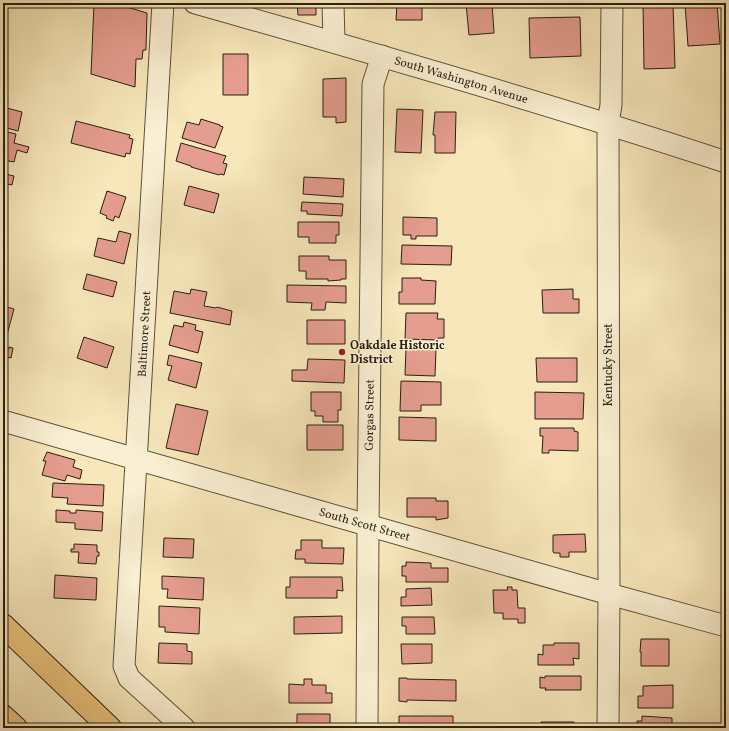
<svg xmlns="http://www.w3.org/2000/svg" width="729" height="731" font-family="Vollkorn,serif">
<rect width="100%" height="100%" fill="#f7e7ba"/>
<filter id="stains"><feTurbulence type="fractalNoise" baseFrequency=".005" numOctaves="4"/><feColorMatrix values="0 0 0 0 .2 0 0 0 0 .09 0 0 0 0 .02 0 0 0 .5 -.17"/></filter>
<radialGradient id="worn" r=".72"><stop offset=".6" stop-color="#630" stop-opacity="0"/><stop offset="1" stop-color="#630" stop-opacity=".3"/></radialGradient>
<path fill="#e59d8f" stroke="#291f11" d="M94 3H114L147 13 146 50H143L142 59H136L135 87 91 74Z
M297 3H316V15H298Z
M397 3H422V20H396Z
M466 3H492L494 33 469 35Z
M643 3H673L675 68 644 69Z
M685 3H717L720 44 688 46Z
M580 17 581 56 530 58 529 18Z
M223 54H248V95H223Z
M346 78V122L336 123V117H323V79Z
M3 107 22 112 18 131 3 127Z
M397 109 423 110 421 153 395 152Z
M435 112H456L455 153H435V135H433Z
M201 119 220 125V126L223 127 215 148 182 138 187 122 199 125Z
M76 121 130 135 129 138 133 139 130 154 126 153 125 157 71 143Z
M3 131 16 134 14 143 29 147 27 153 17 150 14 162 3 160Z
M181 143 226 156 223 163 227 164 224 175 220 174 219 175 191 167V166L176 161Z
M3 171 6 172 5 174 14 176 12 185 7 184 4 194H3Z
M304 177 344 179 343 197 303 194Z
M189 186 219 194 214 213 184 205Z
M107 191 126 197 119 218 115 216 113 221 106 218 107 216 100 213Z
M302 202 343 204 342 216 307 214V211H301Z
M403 217 437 218V236H416V239H411V235H403Z
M298 222H339V235H336V243H309V237H298Z
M119 231 131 234 124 264 94 256 98 238 116 242Z
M402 245 452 246 451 265 401 264Z
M299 256H329V260H346V279H341V280L328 281V279H306V271H299Z
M87 274 117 282 113 297 83 289Z
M402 278H421V280L436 281 435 304H399V292H402Z
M287 285 346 286V303L326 302 325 310H311L312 303 287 302Z
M191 289 207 292 204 306 216 308 217 307 232 311 230 325 170 313 174 291 190 294Z
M573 289V299H579V313H543L542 290Z
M3 306 14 309 7 335 3 334Z
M406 313H438L437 319H444V338H438V340L405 339Z
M307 320H345V344H307Z
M184 322 196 325 195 330 203 332 198 353 169 345 174 325 183 327Z
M84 337 114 347 107 368 77 358Z
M9 347 13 348 11 358 8 357 6 366H3V348L9 349Z
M406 348 436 349 435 376 405 375Z
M169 355 202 363 196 388 168 380 172 366 167 365Z
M536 358H577V382H537Z
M308 359 345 360 344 383 292 381V370H307Z
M401 381 441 382V405H421V411H400Z
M311 392H341V410H338V422H323V416H315V411H311Z
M535 392 584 393 583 419H535Z
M176 404 208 411 198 455 166 448Z
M399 417 436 418V441L399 440Z
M307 425H343V450H307Z
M540 428H574V431L578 432V451L549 450V453H542L543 436H540Z
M47 452 75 460 73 467 82 470 80 479 67 475 65 481 42 475 46 461H43Z
M53 483 104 485 103 506 67 504 68 498 52 497Z
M407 498H436V501H448V518L436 520V517H407Z
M56 510 70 511V513H76V510L103 512 102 531 75 529V523L56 522Z
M585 534 586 552H569V557H560V553H554L553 552V535Z
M164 538 194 539 193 558 163 557Z
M301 540H322V548H344L343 564 305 563V559H295L296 550H301Z
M74 544 97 545V552H99V556H97L96 564 78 563 79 552H71V549H74Z
M406 562 431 563V568H448V582H406V576H402V566H406Z
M55 575 97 578 96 600 54 598Z
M162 576 204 578 203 600 167 598 168 589H162Z
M290 577H342L343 591 337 590V598H286V587H290Z
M507 587H512V590H517L518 608H525V623H518V619H503V613H494L493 590H508Z
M431 588 432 605 401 606V597H406V589Z
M159 606 200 608 199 634 165 632V627H159Z
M342 616V633L294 634V617Z
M402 617H434L435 634H406V626H402Z
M641 639H669V666H641V652H640Z
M159 643 187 644V651L192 652V664L158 663Z
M554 643H579V659L573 658 574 665H538V654L543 655V645H554Z
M401 644H432V663L402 664Z
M545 676H581V690H545L546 688H540V677L545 678Z
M399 678H407V679L456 680V701L407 700V702L399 701Z
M304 679H312V685H326V693H332V703H289V684L304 685Z
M673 685V708H638V696H643V686Z
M297 714H330V725H332V728H297Z
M399 716H453V728H399Z
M642 716 672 718V728H637V721H642Z
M541 722H574V724H578V728H541Z"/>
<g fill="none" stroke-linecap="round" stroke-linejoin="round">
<g stroke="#5c513b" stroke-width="23">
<g id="minor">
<path d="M163 3 124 666 129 678 184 728"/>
<path id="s1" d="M195 3C373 53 550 104 726 162"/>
<path d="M333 3 334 42"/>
<path id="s2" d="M3 421 609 594 726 626"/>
<path id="s3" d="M367 728 368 525 373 84 382 56"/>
<path d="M608 728 609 594 608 123 611 105 612 3"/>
</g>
</g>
<g stroke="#291f11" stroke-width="24">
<path id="highway" d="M3 625 110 728
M3 716 16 728"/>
</g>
<use href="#minor" stroke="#faefd2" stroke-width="21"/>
<use href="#highway" stroke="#ecc47d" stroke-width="22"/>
</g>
<circle fill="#8f2418" stroke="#faefd2" stroke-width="1.5" cx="342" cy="352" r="4"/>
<g text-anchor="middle" stroke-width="3" stroke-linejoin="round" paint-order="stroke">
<g font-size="12" fill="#291f11" stroke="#faefd2">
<text dy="4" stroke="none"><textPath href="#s1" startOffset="277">South Washington Avenue</textPath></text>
<text transform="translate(144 334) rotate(-87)" y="4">Baltimore Street</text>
<text transform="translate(608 365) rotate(-90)" y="4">Kentucky Street</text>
<text dy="4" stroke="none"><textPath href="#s3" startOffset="313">Gorgas Street</textPath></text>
<text dy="4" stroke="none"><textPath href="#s2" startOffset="376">South Scott Street</textPath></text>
</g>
<g font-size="12" font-weight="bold" fill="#291f11" stroke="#faefd2" text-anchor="start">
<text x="350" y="349">Oakdale Historic<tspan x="350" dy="14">District</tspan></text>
</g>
</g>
<rect width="729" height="731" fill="none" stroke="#f7e7ba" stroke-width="16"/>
<rect x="4" y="4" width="721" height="723" fill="none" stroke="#291f11" stroke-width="2"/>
<rect x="8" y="8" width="713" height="715" fill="none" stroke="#291f11"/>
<rect width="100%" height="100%" filter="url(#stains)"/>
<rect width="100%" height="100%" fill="url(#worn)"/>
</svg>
